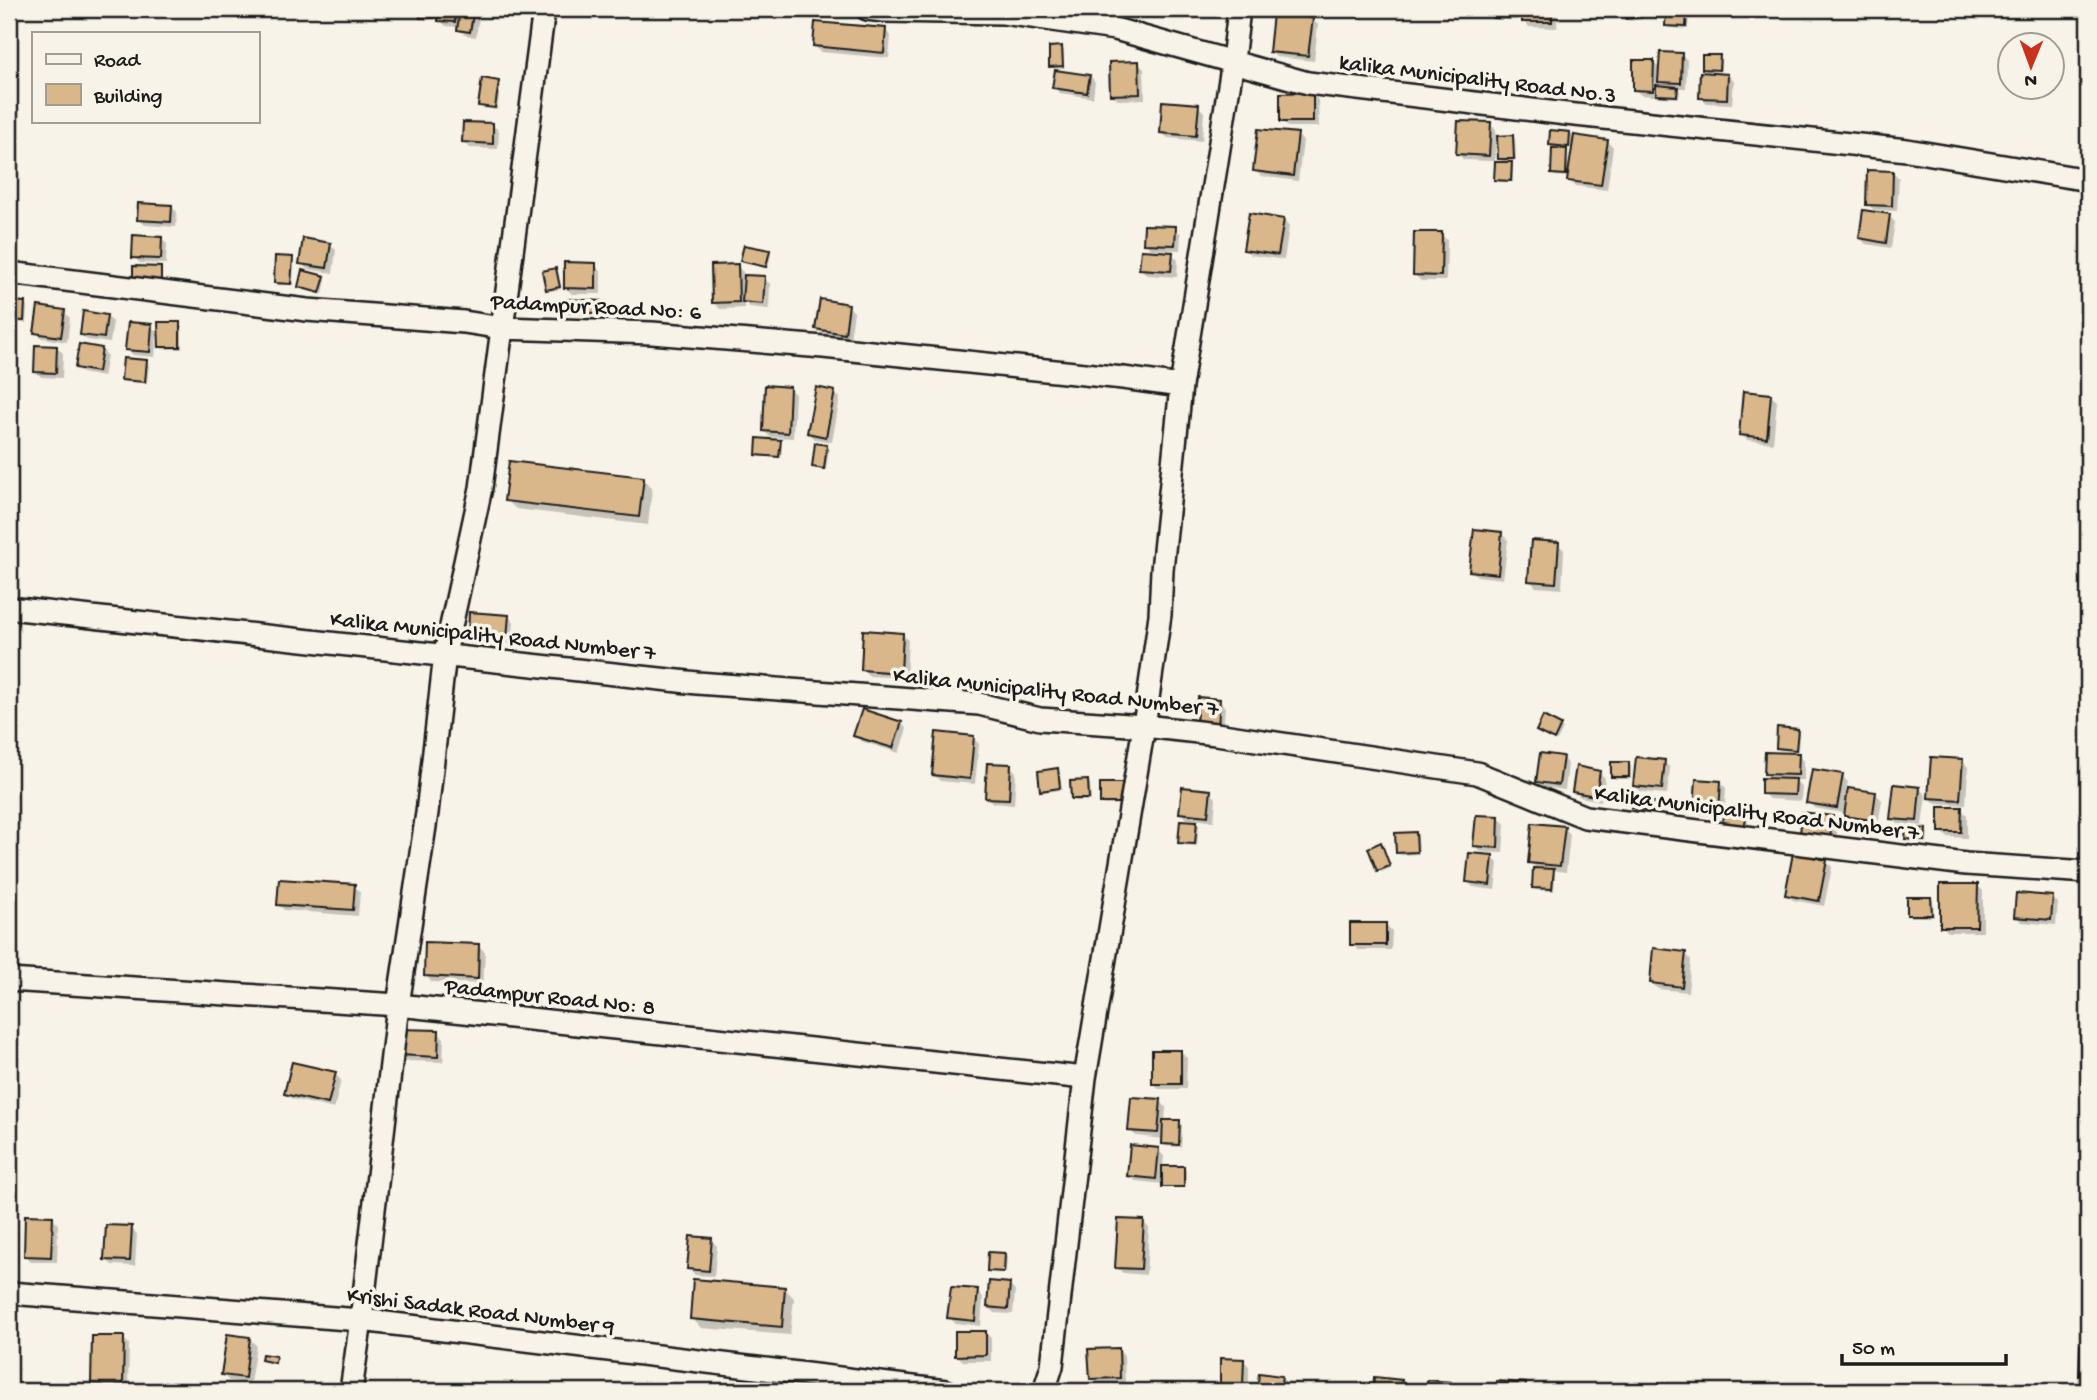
<svg xmlns="http://www.w3.org/2000/svg" width="2097" height="1400" font-family="'Gochi Hand',sans-serif">
<rect width="100%" height="100%" fill="#f7f3e8"/>
<filter id="ink" filterUnits="userSpaceOnUse"><feTurbulence type="fractalNoise" baseFrequency=".0143" numOctaves="2"/><feDisplacementMap in="SourceGraphic" scale="14" xChannelSelector="R" yChannelSelector="G"/><feConvolveMatrix kernelMatrix="1 2 1 2 8 2 1 2 1" color-interpolation-filters="sRGB"/></filter>
<g filter="url(#ink)">
<path fill="#0003" fill-rule="evenodd" d="M421 9H436V19L424 20 421 17Z
M441 9H480L476 37 465 35 459 29V27L446 26 440 20Z
M1495 9H1517V20H1498L1495 18Z
M1524 9H1558L1557 28 1529 27 1523 21Z
M1593 9H1623V17L1599 16Z
M1626 9H1642L1643 19 1630 21 1627 18Z
M1667 9H1687L1689 11 1688 29 1669 28 1666 25Z
M1312 19 1318 25 1314 61 1276 57 1270 51Z
M885 30 891 36 889 58 820 52 815 46Z
M1062 48 1064 51V68H1053L1051 66Z
M1681 54 1687 60 1686 88H1676L1680 91 1679 98 1641 95 1635 90 1653 62 1661 70ZM1659 80 1667 88 1658 87Z
M1719 57 1721 59V71H1706L1704 69Z
M1138 63 1144 69 1145 99 1118 100 1112 94Z
M1728 75 1734 81 1732 104 1707 103 1701 97Z
M1090 76 1095 82 1093 98 1060 93 1054 87Z
M498 82 501 85 497 110 482 108 480 105Z
M1312 94 1318 100 1319 127H1288L1282 122Z
M1198 106 1204 112 1202 141 1168 138 1162 133Z
M1490 124 1496 130 1495 161 1464 160 1458 154Z
M493 125 499 131 498 149 470 148 464 142Z
M1570 133 1575 139 1607 141 1613 147 1607 190 1575 186 1569 180 1570 177 1555 176 1553 173 1554 148 1550 144ZM1563 148H1574L1570 171H1568V153Z
M1297 135 1303 141 1298 181 1261 176 1255 171Z
M1512 137 1515 139 1516 160 1508 161 1513 166V182H1499L1496 180 1505 163 1500 159Z
M1893 172 1899 178 1897 211 1874 210 1868 204Z
M171 206 177 212 176 227 145 225 139 219Z
M1889 216 1895 222 1891 248 1866 244 1860 238Z
M1283 220 1289 226 1284 260 1251 255 1245 249Z
M1175 228 1181 234 1180 250 1151 249 1145 243Z
M1441 234 1447 240 1446 281H1421L1415 275Z
M161 238 167 244 166 264 140 263 134 257Z
M330 244 336 250 333 273 307 269 301 263Z
M769 252 771 254 768 268 745 263 742 260Z
M1172 254 1178 260 1177 277 1147 275 1141 269Z
M292 259 294 261 293 285H278L275 282Z
M595 265 601 271V294H572L566 288Z
M737 266 743 272V277L764 278 770 284 769 309 750 307 744 302V308L720 309 714 303Z
M555 270 558 272 561 289 550 291 547 289Z
M324 277 326 280 323 294 303 289 300 286Z
M9 302 24 303 27 306 26 323 9 322Z
M600 303 603 305 602 315 569 314 567 311Z
M848 306 854 312 850 339 823 335 817 329Z
M64 312 70 318 67 342 42 338 36 332Z
M107 316 113 322 110 343 87 340 81 334Z
M179 324 182 326V349H163L160 346Z
M151 326 157 332 155 357 133 355 127 349Z
M57 348 63 353 62 378 41 377 36 371Z
M101 349 107 355 103 377 82 373 76 367Z
M146 362 149 365 147 383 125 382 122 379Z
M789 388 795 394 793 438 770 437 764 431Z
M834 392 840 398 832 442 815 439 809 433Z
M1771 396 1777 401 1773 443 1747 440 1741 434Z
M780 442 782 445 781 458 760 456 758 454Z
M827 446 829 449 826 470 816 469 813 467Z
M643 479 652 488 648 525 516 509 506 500Z
M1502 534 1508 540 1503 579 1477 576 1471 570Z
M1558 544 1564 550 1562 589 1536 587 1530 581Z
M508 616 514 622 512 644 475 641 469 635Z
M902 634 908 640 906 678 869 676 863 670Z
M1219 701 1225 707 1223 731 1204 729Z
M901 723 907 729 899 753 861 741 855 735Z
M1560 727 1563 729 1557 741 1541 733Z
M1797 730 1799 733 1798 751 1780 750 1778 747Z
M973 738 979 744 975 784 940 781 934 775Z
M1798 755 1804 761V780H1794L1802 787 1801 801 1769 799 1763 793 1773 780 1766 773Z
M1562 758 1568 764 1565 790 1544 787 1538 781Z
M1963 761 1968 767 1966 805 1935 803 1929 797Z
M1664 762 1670 768 1667 794 1641 792 1635 786Z
M1629 764 1631 766V779H1615L1613 776Z
M1010 766 1016 772 1014 805 993 803 987 797Z
M1058 770 1060 773 1062 790 1044 792 1042 790Z
M1599 772 1605 778 1601 801 1580 797 1574 791Z
M1842 776 1848 782 1846 790 1876 794 1882 800 1878 825 1852 822 1846 816 1849 795H1846L1843 813 1814 808 1808 802Z
M1088 782 1090 784 1091 801H1075L1073 799Z
M1720 782 1726 788 1724 816 1745 819 1748 821 1746 832 1725 817 1701 815 1695 809Z
M1122 785 1124 788V804L1104 805 1102 802Z
M1920 789 1926 795 1922 826 1898 824 1892 818Z
M1210 792 1216 798 1214 821 1187 819 1181 813Z
M1653 804 1656 806 1655 813 1635 810 1633 808Z
M1961 809 1967 815V838L1947 837 1941 831Z
M1499 818 1505 824 1503 853 1481 852 1475 846Z
M1832 818 1838 824 1836 842 1807 839Z
M1196 823 1199 825 1197 846 1183 845 1180 842Z
M1564 828 1570 834 1566 872 1552 870 1555 873 1554 891 1536 890 1534 887 1538 870 1530 862Z
M1926 831 1928 833 1927 843 1909 841 1906 838Z
M1415 833 1418 836 1419 854 1401 855 1398 853Z
M1380 844 1391 868 1381 872 1379 870Z
M1492 857 1498 863 1495 890 1473 887 1467 881Z
M1826 861 1832 867 1824 906 1793 900 1787 895Z
M1977 885 1983 891V932H1948L1942 926Z
M354 886 360 892 358 916 284 910 278 904Z
M2052 897 2058 903 2056 925 2022 922 2016 916Z
M1931 898 1933 901 1934 917H1911L1909 914Z
M1386 925 1392 931 1391 950H1358L1352 944Z
M479 946 485 952 483 984 432 982 426 976Z
M1685 954 1691 960 1688 992 1658 989 1652 983Z
M438 1032 444 1038 443 1062 406 1061 400 1055Z
M1181 1052 1187 1058 1186 1089H1159L1153 1083Z
M335 1074 341 1080 334 1109 292 1099 286 1093Z
M1160 1101 1166 1107 1165 1122H1179L1182 1125 1181 1147 1166 1146 1163 1144 1164 1139 1136 1136 1130 1130Z
M1158 1150 1164 1156 1163 1168H1183L1186 1170V1188H1166L1164 1184 1135 1181 1129 1175Z
M52 1218 58 1224 57 1262H32L26 1256Z
M1143 1222 1149 1228 1146 1275 1123 1273 1117 1267Z
M131 1228 137 1234 135 1266 112 1265 106 1259Z
M711 1240 717 1246 714 1276 695 1275 689 1269Z
M1004 1255 1007 1257 1006 1273 991 1272 989 1270Z
M1009 1285 1015 1291 1013 1314 995 1313 989 1307Z
M784 1288 794 1298 790 1335 701 1328 692 1318Z
M977 1291 983 1297 981 1326 955 1323 949 1317Z
M985 1332 991 1338V1361H963L957 1355Z
M123 1338 129 1344 128 1391 99 1390 93 1384Z
M250 1339 256 1345 250 1383 229 1381 223 1375Z
M2082 1347H2088V1382L2081 1376Z
M1118 1350 1124 1356 1125 1383 1097 1384 1091 1378Z
M1243 1360 1249 1366V1391H1228L1222 1385Z
M1261 1375 1281 1377 1287 1383 1286 1391H1259Z
M1376 1379 1401 1382 1407 1388 1406 1391H1374Z
M1428 1382 1450 1384 1456 1391H1427Z
M1499 1382 1525 1384 1531 1391H1499Z"/>
<path fill="#d9b78b" stroke="#1c1c1c" stroke-width="2" d="M419 9H434V17L420 18Z
M439 9H456L455 22 438 21Z
M460 9H474L470 32 457 30Z
M1493 9H1515V18H1493Z
M1522 9H1552V22H1522Z
M1591 9H1618V11L1591 10Z
M1624 9H1640L1641 17 1626 19Z
M1666 9H1687L1686 27 1665 26Z
M1273 13 1313 18 1308 56 1269 52Z
M815 22 886 28 884 53 813 46Z
M1062 46 1063 66 1049 67V47Z
M1660 52 1682 53 1681 83 1658 82Z
M1702 55H1720L1719 70 1702 69Z
M1633 60H1654L1653 91 1633 90Z
M1139 61 1140 94 1110 95 1109 62Z
M1055 70 1090 75 1087 93 1052 88Z
M1700 72 1728 74 1727 99 1699 98Z
M482 78 499 81 495 108 478 106Z
M1656 85 1678 87 1677 96 1656 95Z
M1313 92V122H1280V93Z
M1162 101 1199 104 1196 136 1160 133Z
M1458 121 1491 122 1489 156 1456 154Z
M463 122 493 123V144L462 142Z
M1258 129 1298 133 1293 176 1253 171Z
M1550 130 1570 132 1569 147 1549 145Z
M1513 135 1514 159H1498L1497 136Z
M1574 135 1608 140 1601 185 1567 181Z
M1552 148 1567 149 1566 175 1551 174Z
M1495 162H1512L1511 181 1494 180Z
M1867 170 1893 171 1892 206 1866 205Z
M138 203 172 205 171 222 137 220Z
M1863 210 1890 214 1886 243 1859 238Z
M1249 213 1284 219 1278 255 1243 250Z
M1144 225 1176 226 1175 245 1143 244Z
M1414 232H1442L1441 276 1413 275Z
M133 235 162 237 161 259 132 258Z
M303 238 331 243 327 268 299 264Z
M744 245 770 250 766 267 740 261Z
M1141 250 1173 252 1171 271 1139 269Z
M275 256 293 257 291 284 274 283Z
M564 262 596 263V289L564 288Z
M738 264 739 302 712 303 711 265Z
M133 266 161 267V282H133Z
M556 268 560 287 546 290 542 271Z
M302 270 325 276 320 293 298 287Z
M744 275 765 276 763 304 742 302Z
M566 299 601 301 600 313 565 312Z
M820 299 849 304 845 334 815 329Z
M9 301 25 302 24 321 9 320Z
M38 306 65 310 61 337 34 333Z
M83 311 107 315 104 338 80 335Z
M128 322 152 324 150 352 125 350Z
M158 322H180V347H159Z
M79 344 102 348 98 372 75 368Z
M35 345 57 346 56 373 34 372Z
M123 358 147 360 145 382 121 380Z
M765 385 790 387 788 433 763 431Z
M816 387 835 391 826 437 807 433Z
M1743 391 1771 394 1767 438 1739 435Z
M757 438 781 440 779 457 756 455Z
M815 443 827 445 824 469 812 467Z
M509 461 644 477 639 517 504 501Z
M1474 529 1502 532 1498 574 1469 571Z
M1531 540 1559 542 1556 583 1528 581Z
M469 612 509 615 507 638 468 636Z
M863 630 903 633 901 673 861 670Z
M1198 697 1220 699 1218 726 1196 724Z
M862 709 902 722 893 748 853 736Z
M1543 716 1561 725 1554 740 1536 731Z
M1777 727 1798 729 1796 750 1776 748Z
M936 732 974 736 970 779 932 775Z
M1765 752 1799 753 1798 775 1764 774Z
M1540 753 1563 756 1559 785 1536 782Z
M1636 757 1665 760 1662 789 1633 786Z
M1931 757 1963 759 1960 800 1928 798Z
M1611 762H1629V777H1611Z
M987 763 1011 764 1009 799 985 798Z
M1576 766 1600 771 1596 796 1572 792Z
M1058 768 1060 788 1040 791 1038 771Z
M1812 769 1843 774 1837 808 1806 803Z
M1761 778 1796 779 1795 795 1761 794Z
M1696 779 1721 781 1719 812 1694 810Z
M1088 780 1089 799H1071L1070 781Z
M1100 783H1122V803H1100Z
M1894 784 1920 787 1917 821 1890 819Z
M1182 787 1211 790 1208 816 1179 813Z
M1848 788 1876 792 1872 820 1844 816Z
M1632 799 1654 802 1653 811 1631 808Z
M1939 807H1962L1961 832H1939Z
M1802 812 1833 816 1830 837 1800 834Z
M1723 814 1746 817 1744 830 1722 828Z
M1476 815 1499 816 1498 848 1473 846Z
M1180 820 1197 821 1195 844 1178 843Z
M1532 823 1565 826 1560 866 1528 863Z
M1906 827 1926 829 1925 841 1905 839Z
M1416 832 1417 852 1396 853 1395 833Z
M1381 842 1390 866 1377 871 1368 848Z
M1469 853 1493 855 1490 885 1466 882Z
M1793 853 1827 860 1819 901 1785 895Z
M1533 868 1554 869 1552 889 1532 888Z
M279 879 355 884 353 910 277 905Z
M1940 884H1978L1977 927H1940Z
M2016 893 2053 896 2051 920 2014 917Z
M1907 897H1931L1932 915H1907Z
M2082 900H2088V929H2085Z
M1350 923H1386V945H1350Z
M425 942 479 944 478 979 424 976Z
M1653 948 1686 952 1682 987 1650 983Z
M399 1029 439 1030 438 1057 398 1055Z
M1152 1050H1181V1084H1152Z
M292 1062 336 1072 328 1104 284 1094Z
M1131 1097 1161 1099 1158 1133 1128 1131Z
M1163 1120H1180L1179 1145 1162 1144Z
M1130 1145 1159 1148 1156 1179 1127 1176Z
M1162 1166H1184V1187H1162Z
M25 1215 53 1216 51 1257 24 1256Z
M1118 1219 1144 1220 1141 1269 1115 1268Z
M106 1225 132 1226 130 1261 104 1260Z
M690 1236 712 1238 709 1271 687 1269Z
M988 1252 1005 1253 1004 1272 987 1271Z
M693 1279 785 1287 782 1327 690 1319Z
M989 1281 1010 1283 1008 1309 987 1307Z
M951 1287 978 1289 975 1321 947 1318Z
M955 1331H986V1355L955 1356Z
M227 1334 250 1337 245 1378 221 1375Z
M92 1336H124L123 1385H91Z
M2080 1345 2088 1346V1376H2079Z
M1119 1348 1120 1378 1090 1379 1088 1349Z
M262 1354 276 1356 275 1363 261 1360Z
M1220 1358 1244 1359 1243 1386H1220Z
M1259 1373 1282 1376 1280 1391H1257Z
M1374 1377 1402 1380 1400 1391H1373Z
M1427 1380 1451 1382 1450 1391H1426Z
M1497 1381 1526 1383 1525 1391H1497Z"/>
<g fill="none" stroke-linecap="round" stroke-linejoin="round">
<g stroke="#1c1c1c" stroke-width="26">
<path id="minor" d="M867 9 884 11 1003 13 1115 29 1308 83 1566 114 1907 150 2088 180
M9 273 307 310 464 322 502 328 652 333 823 347 1123 378 1181 386
M9 608 697 683 979 704 1040 719 1144 726 1216 734 1477 773 1585 817 1966 864 2088 872
M9 980 398 1005 1085 1078
M9 1293 361 1320 946 1391
M351 1391 361 1320 398 1005 427 813 445 654 481 488 544 9
M1044 1391 1052 1366 1085 1078 1144 726 1160 615 1162 570 1181 386 1233 61 1239 9"/>
</g>
<use href="#minor" stroke="#f7f3e8" stroke-width="21"/>
</g>
</g>
<g text-anchor="middle" stroke-width="7" stroke-linejoin="round" paint-order="stroke">
<g font-size="23" fill="#1c1c1c" stroke="#f7f3e8">
<text transform="translate(1478 77) rotate(7)" y="8">kalika Municipality Road No.3</text>
<text transform="translate(596 305) rotate(3)" y="8">Padampur Road No: 6</text>
<text transform="translate(493 634) rotate(6)" y="8">Kalika Municipality Road Number 7</text>
<text transform="translate(1056 690) rotate(6)" y="8">Kalika Municipality Road Number 7</text>
<text transform="translate(1757 811) rotate(7)" y="8">Kalika Municipality Road Number 7</text>
<text transform="translate(550 995) rotate(6)" y="8">Padampur Road No: 8</text>
<text transform="translate(481 1309) rotate(7)" y="8">Krishi Sadak Road Number 9</text>
</g>
</g>
<rect width="2097" height="1400" fill="none" stroke="#f7f3e8" stroke-width="35"/>
<rect x="18" y="18" width="2062" height="1365" fill="none" stroke="#1c1c1c" stroke-width="2.5" filter="url(#ink)"/>
<rect x="32" y="32" width="228" height="91" fill="#f7f3e8" stroke="#9f9d96" stroke-width="2"/>
<rect x="46" y="54" width="35" height="10" fill="#f7f3e8" stroke="#9f9d96" stroke-width="2"/>
<text x="94" y="66" font-size="21" fill="#1c1c1c">Road</text>
<rect x="46" y="84" width="35" height="21" fill="#d9b78b" stroke="#9f9d96" stroke-width="2"/>
<text x="94" y="102" font-size="21" fill="#1c1c1c">Building</text>
<g transform="translate(2031 66) rotate(181)"><circle r="33" fill="#f7f3e8" stroke="#9f9d96" stroke-width="2"/>
<path d="M0-5L12 26L0 18L-12 26Z" fill="#c8321e"/>
<text y="-10" font-size="19" font-weight="bold" text-anchor="middle" fill="#1c1c1c">N</text>
</g>
<path d="M1842 1354v10h164v-10" fill="none" stroke="#1c1c1c" stroke-width="3.5"/>
<text x="1852" y="1354" font-size="21" fill="#1c1c1c" stroke="#f7f3e8" stroke-width="5" paint-order="stroke">50 m</text>
</svg>
